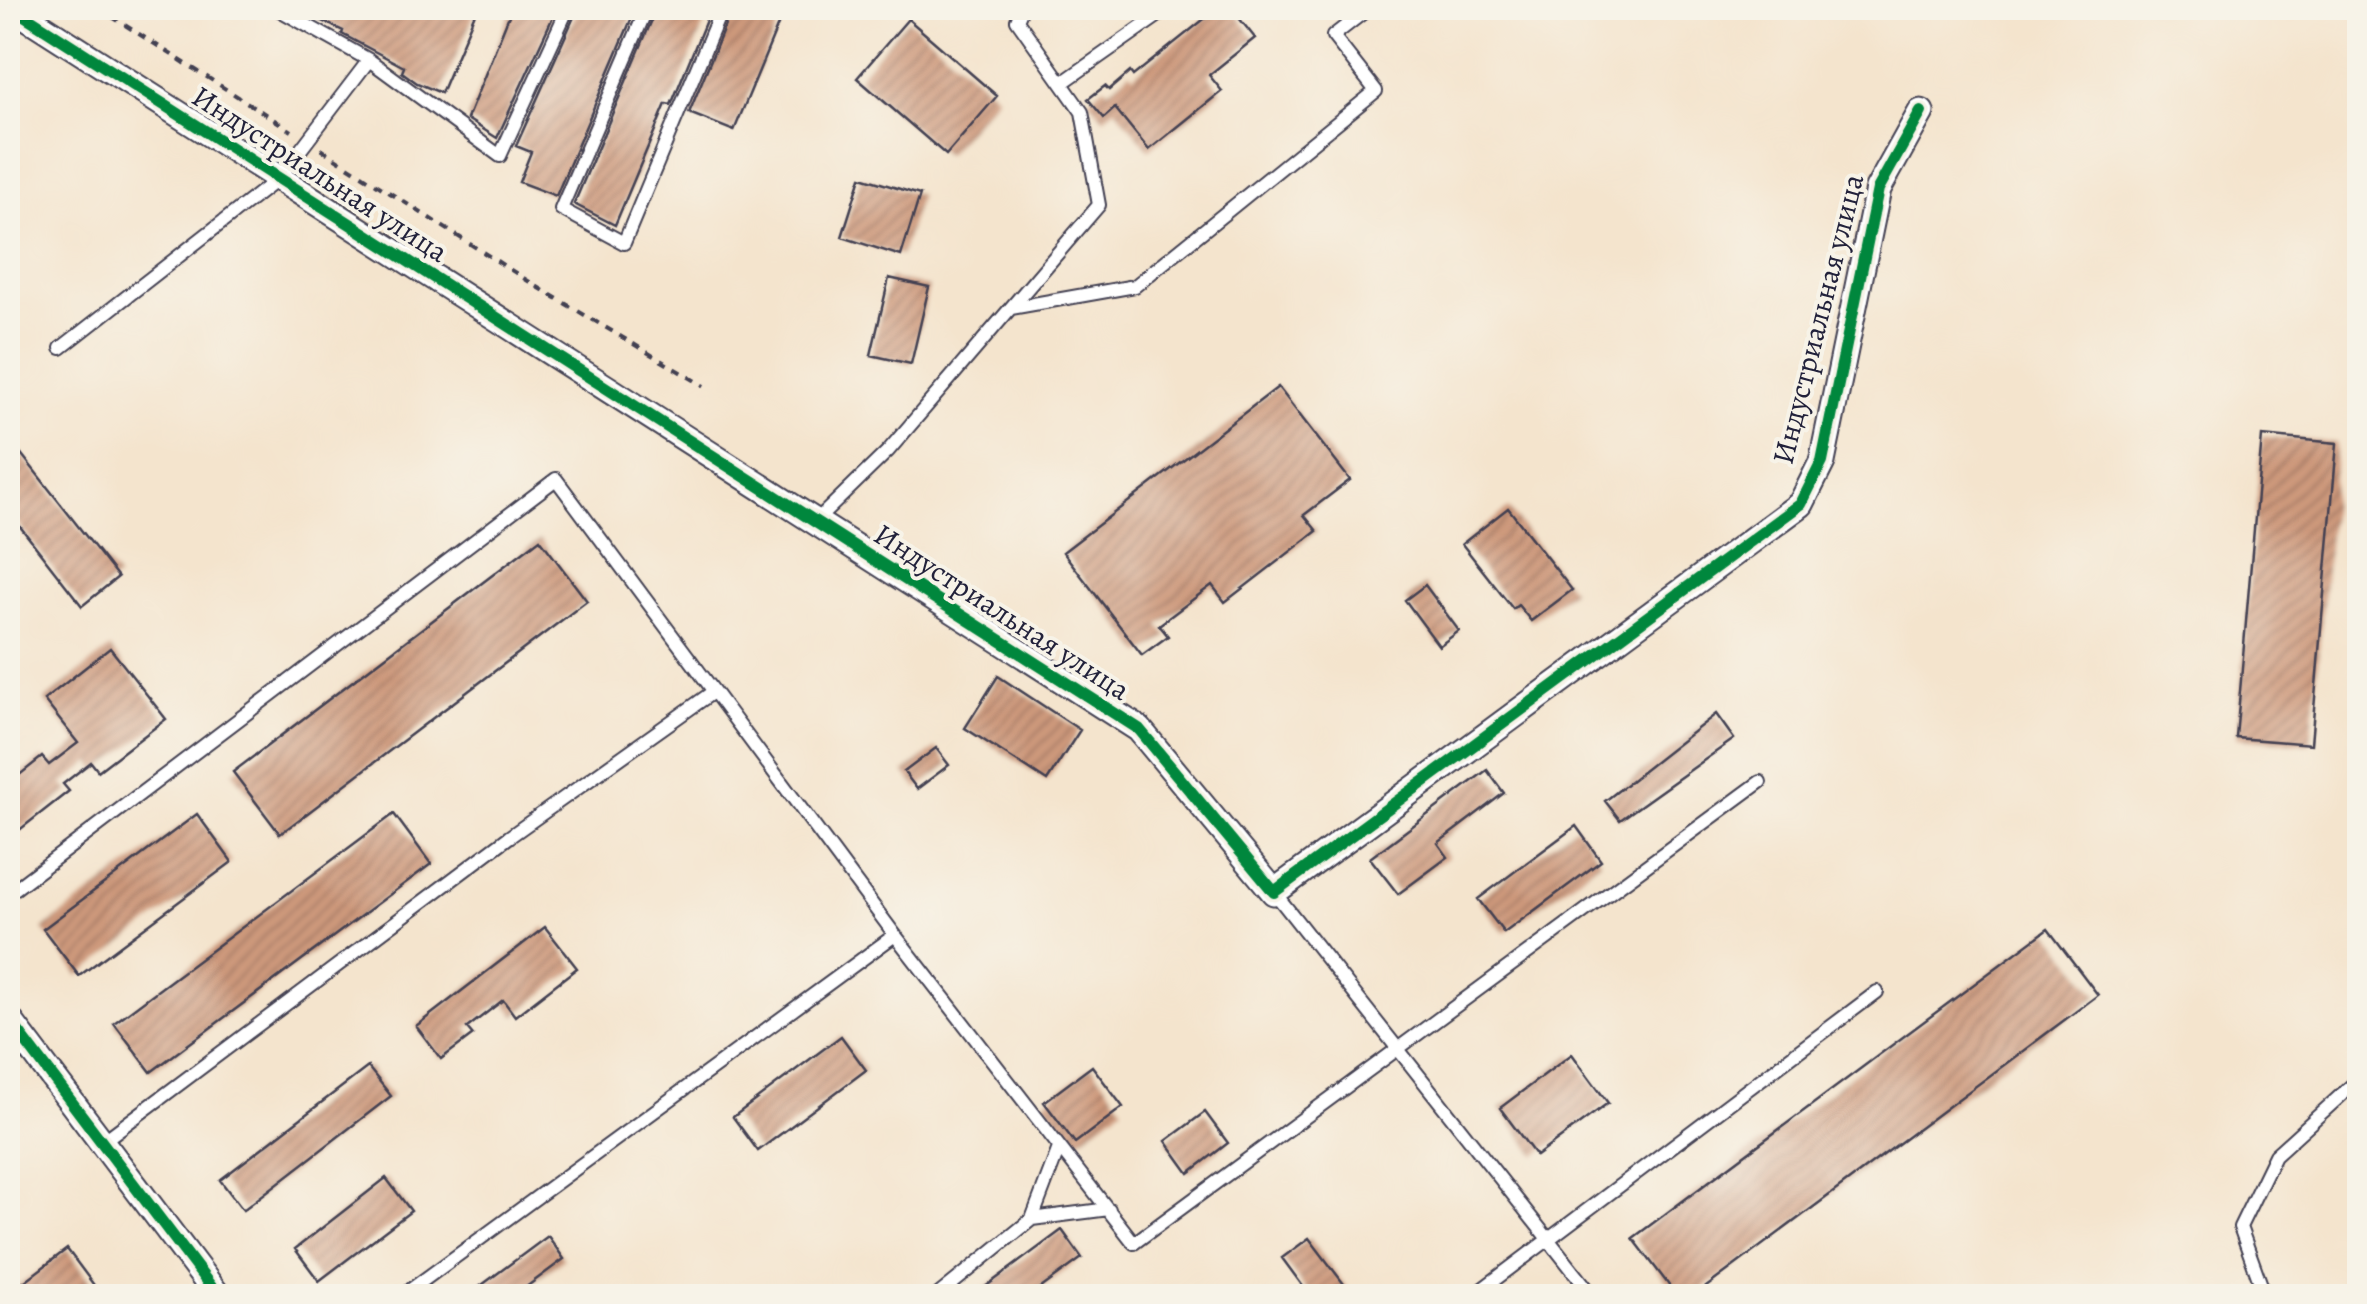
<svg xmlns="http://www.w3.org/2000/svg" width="2367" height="1304" font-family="Alegreya,serif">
<defs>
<pattern id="building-hatch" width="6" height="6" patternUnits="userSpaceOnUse" patternTransform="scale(2.5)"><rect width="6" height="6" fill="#cd997c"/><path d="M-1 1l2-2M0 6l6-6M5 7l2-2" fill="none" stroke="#a67c67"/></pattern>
</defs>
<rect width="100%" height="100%" fill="#f7f3e8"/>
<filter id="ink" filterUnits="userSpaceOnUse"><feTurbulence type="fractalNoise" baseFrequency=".01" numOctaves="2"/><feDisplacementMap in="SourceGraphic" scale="20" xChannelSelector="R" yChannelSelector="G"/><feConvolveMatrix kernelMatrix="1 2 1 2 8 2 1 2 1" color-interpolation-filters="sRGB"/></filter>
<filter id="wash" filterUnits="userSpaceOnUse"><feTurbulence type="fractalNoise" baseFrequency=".0048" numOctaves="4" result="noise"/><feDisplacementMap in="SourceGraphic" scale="40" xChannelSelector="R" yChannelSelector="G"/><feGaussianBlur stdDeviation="2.25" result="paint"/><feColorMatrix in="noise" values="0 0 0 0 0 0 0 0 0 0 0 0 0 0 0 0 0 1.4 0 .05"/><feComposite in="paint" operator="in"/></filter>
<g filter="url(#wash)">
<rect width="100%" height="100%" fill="#f4e4cd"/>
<g id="blocks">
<path fill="url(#building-hatch)" d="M296 8H477L441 93 417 83 402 72 404 67 342 34 343 31Z
M512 8H557L497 138 467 119Z
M578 8H636L556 196 519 182 531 152 516 146Z
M657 8H711L671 105 666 104 615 225 574 204Z
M732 8H785L734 131 689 113Z
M1218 8H1231L1255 38 1209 75 1222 91 1149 150 1115 108 1104 118 1088 99 1105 86 1109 90 1130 72 1133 76Z
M908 19 997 96 946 155 857 78Z
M861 177 920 195 901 256 842 237Z
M889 278 929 287 911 364 871 355Z
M1278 387 1350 480 1304 515 1317 531 1225 602 1212 585 1159 625 1168 636 1142 655 1063 552Z
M2262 436 2337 443 2311 744 2236 738Z
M8 437 118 577 82 606 8 511Z
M1508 508 1572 590 1531 621 1518 605 1513 609 1462 544Z
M540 539 587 601 280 834 233 772Z
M1425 585 1459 631 1439 646 1405 600Z
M110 648 166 719 98 771 91 762 63 784 69 791 8 839V784L42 757 49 765 78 743 44 700Z
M998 676 1080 730 1047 781 965 728Z
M1716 714 1734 739 1620 820 1605 801Z
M936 748 949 765 917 789 904 772Z
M1487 770 1504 793 1438 843 1448 857 1398 894 1370 858Z
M197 814 232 862 79 976 43 929Z
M394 814 431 864 151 1072 114 1023Z
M1576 826 1601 861 1504 933 1478 899Z
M545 927 577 968 515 1016 503 1000 467 1028 473 1035 441 1059 416 1026Z
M2048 929 2098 995 1694 1296H1677L1633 1238Z
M841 1036 866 1070 758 1151 733 1117Z
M1572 1054 1608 1103 1536 1156 1500 1108Z
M1092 1066 1123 1107 1075 1143 1044 1102Z
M368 1067 391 1096 243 1210 220 1180Z
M1205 1112 1228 1143 1189 1173 1166 1141Z
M386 1178 411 1211 319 1281 295 1249Z
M1062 1230 1082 1258 1030 1296H973Z
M548 1236 564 1259 514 1296H467Z
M1309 1238 1353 1296H1310L1282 1258Z
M67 1249 102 1296H8V1294Z"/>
</g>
</g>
<g filter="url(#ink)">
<use href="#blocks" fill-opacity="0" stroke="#423f51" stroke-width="2.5"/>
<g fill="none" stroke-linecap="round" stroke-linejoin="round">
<g stroke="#423f51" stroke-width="16">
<path id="service" d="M276 8 369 60 500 156 568 8
M647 8 561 209 624 243 722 8
M1062 83 1169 8
M1011 308 1135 286 1376 91 1333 36 1369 8
M61 348 279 178 369 60
M815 522 888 451 1099 205 1082 112 1017 20 1022 8
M1274 892 1593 1296
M8 894 556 479 895 935 1134 1243 1760 782
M102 1142 509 837 713 692
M1032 1219 1059 1148
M402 1296 895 935
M937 1296 1032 1219 1109 1209
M1473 1296 1877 992
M2265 1296 2240 1227 2275 1155 2360 1078"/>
</g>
<g stroke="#423f51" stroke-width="29">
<path id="minor" d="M13 8 1139 729 1274 892 1801 504 1822 462 1878 189 1921 112
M8 1018 218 1296"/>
</g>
<path stroke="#423f51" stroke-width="4" stroke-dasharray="8 8" stroke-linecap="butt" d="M98 8 292 131
M321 149 536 286 704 386"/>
<use href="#service" stroke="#fff" stroke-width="12"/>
<use href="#minor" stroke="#fff" stroke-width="25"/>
<g stroke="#f7f3e8" stroke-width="19">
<path id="cycleway" d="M13 8 1139 729 1274 892 1801 504 1822 462 1878 189 1921 112
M8 1018 218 1296"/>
</g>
<use href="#cycleway" stroke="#00873e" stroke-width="12"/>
</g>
</g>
<g text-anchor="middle" stroke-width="8" stroke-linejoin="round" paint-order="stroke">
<g font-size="30" fill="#22223b" stroke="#f7f3e8">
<text transform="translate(320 174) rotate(33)" y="10">Индустриальная улица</text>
<text transform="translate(1818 319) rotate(-76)" y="10">Индустриальная улица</text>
<text transform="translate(1002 612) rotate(33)" y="10">Индустриальная улица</text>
</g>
</g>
<rect width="2367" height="1304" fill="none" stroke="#f7f3e8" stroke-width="40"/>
</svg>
